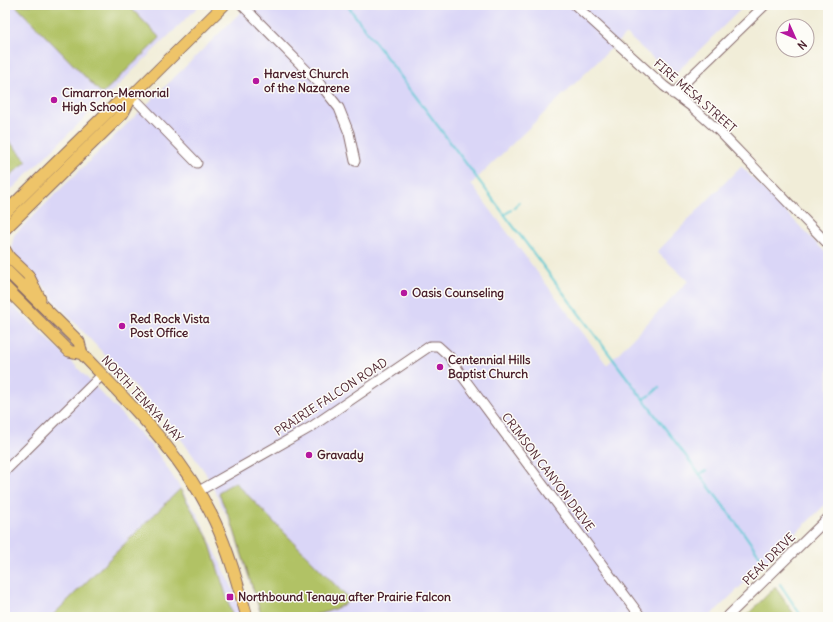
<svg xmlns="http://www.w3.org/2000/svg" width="833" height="622" font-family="Delius,sans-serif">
<rect width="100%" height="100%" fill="#fdfcf7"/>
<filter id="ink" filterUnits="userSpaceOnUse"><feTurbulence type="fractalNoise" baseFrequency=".025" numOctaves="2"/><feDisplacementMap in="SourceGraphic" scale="8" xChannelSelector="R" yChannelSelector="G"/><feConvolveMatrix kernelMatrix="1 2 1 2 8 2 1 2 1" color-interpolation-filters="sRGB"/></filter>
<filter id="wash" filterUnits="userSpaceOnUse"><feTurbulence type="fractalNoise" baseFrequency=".012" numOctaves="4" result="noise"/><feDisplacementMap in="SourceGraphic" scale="16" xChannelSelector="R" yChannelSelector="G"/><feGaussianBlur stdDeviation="0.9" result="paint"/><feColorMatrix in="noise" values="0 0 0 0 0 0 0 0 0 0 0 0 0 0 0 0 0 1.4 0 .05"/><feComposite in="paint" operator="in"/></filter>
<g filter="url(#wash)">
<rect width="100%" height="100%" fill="#f1edd8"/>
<path fill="#dad6f7" d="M5 5H200L5 196Z
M248 5H745L677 72 670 73 626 34 471 184 607 365 688 281 657 252 741 166 828 255V502L709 617H261L231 524 205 472 170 424 88 337 56 302 46 288 18 259 13 252 12 244 14 235Z
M5 298 72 362 156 451 198 515 246 617H5Z"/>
<path fill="#b1c265" stroke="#7e7048" d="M15 5H128L160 38 102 94Z
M5 137 27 161 5 180Z
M235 482 350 600C325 619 292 617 262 617L232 524 219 494 220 491Z
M180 489 208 538 233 617H51Z
M775 587 796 617H745Z"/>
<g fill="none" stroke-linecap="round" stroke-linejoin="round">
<path stroke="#5dc9d3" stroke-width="2" d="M347 5 743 532 764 562
M514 208 519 202
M504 215 511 210
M653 393 659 387
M643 399 650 395
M699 474 706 471
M780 584 802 617"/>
</g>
</g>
<g filter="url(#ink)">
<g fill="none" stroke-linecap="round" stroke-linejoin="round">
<g stroke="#846768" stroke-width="11">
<path id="minor" d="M242 5 320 84 339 108 349 133 355 161
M575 5 664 86 692 107 719 131 828 244
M673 94 765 5
M132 96 197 163
M5 471 102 375
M199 491 311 427 430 346H438L449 356 460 373 641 617
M727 617 828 518"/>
</g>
<g stroke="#846768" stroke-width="13">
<path id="major" d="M5 213 116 104 132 96
M5 229 123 113 132 96 224 5
M5 250 9 257 28 275 40 299
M5 269 79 342 82 354C132 406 184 456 215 522 229 552 238 585 247 617
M5 287 69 351 82 354"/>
</g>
<use href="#minor" stroke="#fff" stroke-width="9"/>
<use href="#major" stroke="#eec469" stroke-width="11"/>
</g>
</g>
<g fill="#b5179e" stroke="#fdfcf7" stroke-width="1.5">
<circle cx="256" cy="81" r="4"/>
<circle cx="54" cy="100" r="4"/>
<circle cx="404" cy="293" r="4"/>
<circle cx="122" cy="326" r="4"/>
<circle cx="440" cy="367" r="4"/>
<circle cx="309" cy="455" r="4"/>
<rect x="226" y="593" width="8" height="8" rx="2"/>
</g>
<g text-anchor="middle" stroke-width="3" stroke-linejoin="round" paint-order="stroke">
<g font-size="12" font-weight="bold" fill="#4a1f2b" stroke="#fdfcf7" text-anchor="start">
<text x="264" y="78">Harvest Church<tspan x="264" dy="14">of the Nazarene</tspan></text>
<text x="62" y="97">Cimarron-Memorial<tspan x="62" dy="14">High School</tspan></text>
<text x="412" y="297">Oasis Counseling</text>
<text x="130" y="323">Red Rock Vista<tspan x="130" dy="14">Post Office</tspan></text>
<text x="448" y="364">Centennial Hills<tspan x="448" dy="14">Baptist Church</tspan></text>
<text x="317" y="459">Gravady</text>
<text x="238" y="601">Northbound Tenaya after Prairie Falcon</text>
</g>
<g font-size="12" fill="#4a1f2b" stroke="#fdfcf7">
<text transform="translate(695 96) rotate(41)" y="4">FIRE MESA STREET</text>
<text transform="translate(331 397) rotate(-33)" y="4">PRAIRIE FALCON ROAD</text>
<text transform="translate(142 399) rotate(47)" y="4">NORTH TENAYA WAY</text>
<text transform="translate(548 472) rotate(53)" y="4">CRIMSON CANYON DRIVE</text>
<text transform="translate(769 559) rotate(-45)" y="4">PEAK DRIVE</text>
</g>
</g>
<rect width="833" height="622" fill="none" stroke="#fdfcf7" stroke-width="20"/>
<g transform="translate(795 38) rotate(135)"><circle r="19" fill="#fdfcf7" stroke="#b5a4a5"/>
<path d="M0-3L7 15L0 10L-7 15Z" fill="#b5179e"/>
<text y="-6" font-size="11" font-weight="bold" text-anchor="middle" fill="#4a1f2b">N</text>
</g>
</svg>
